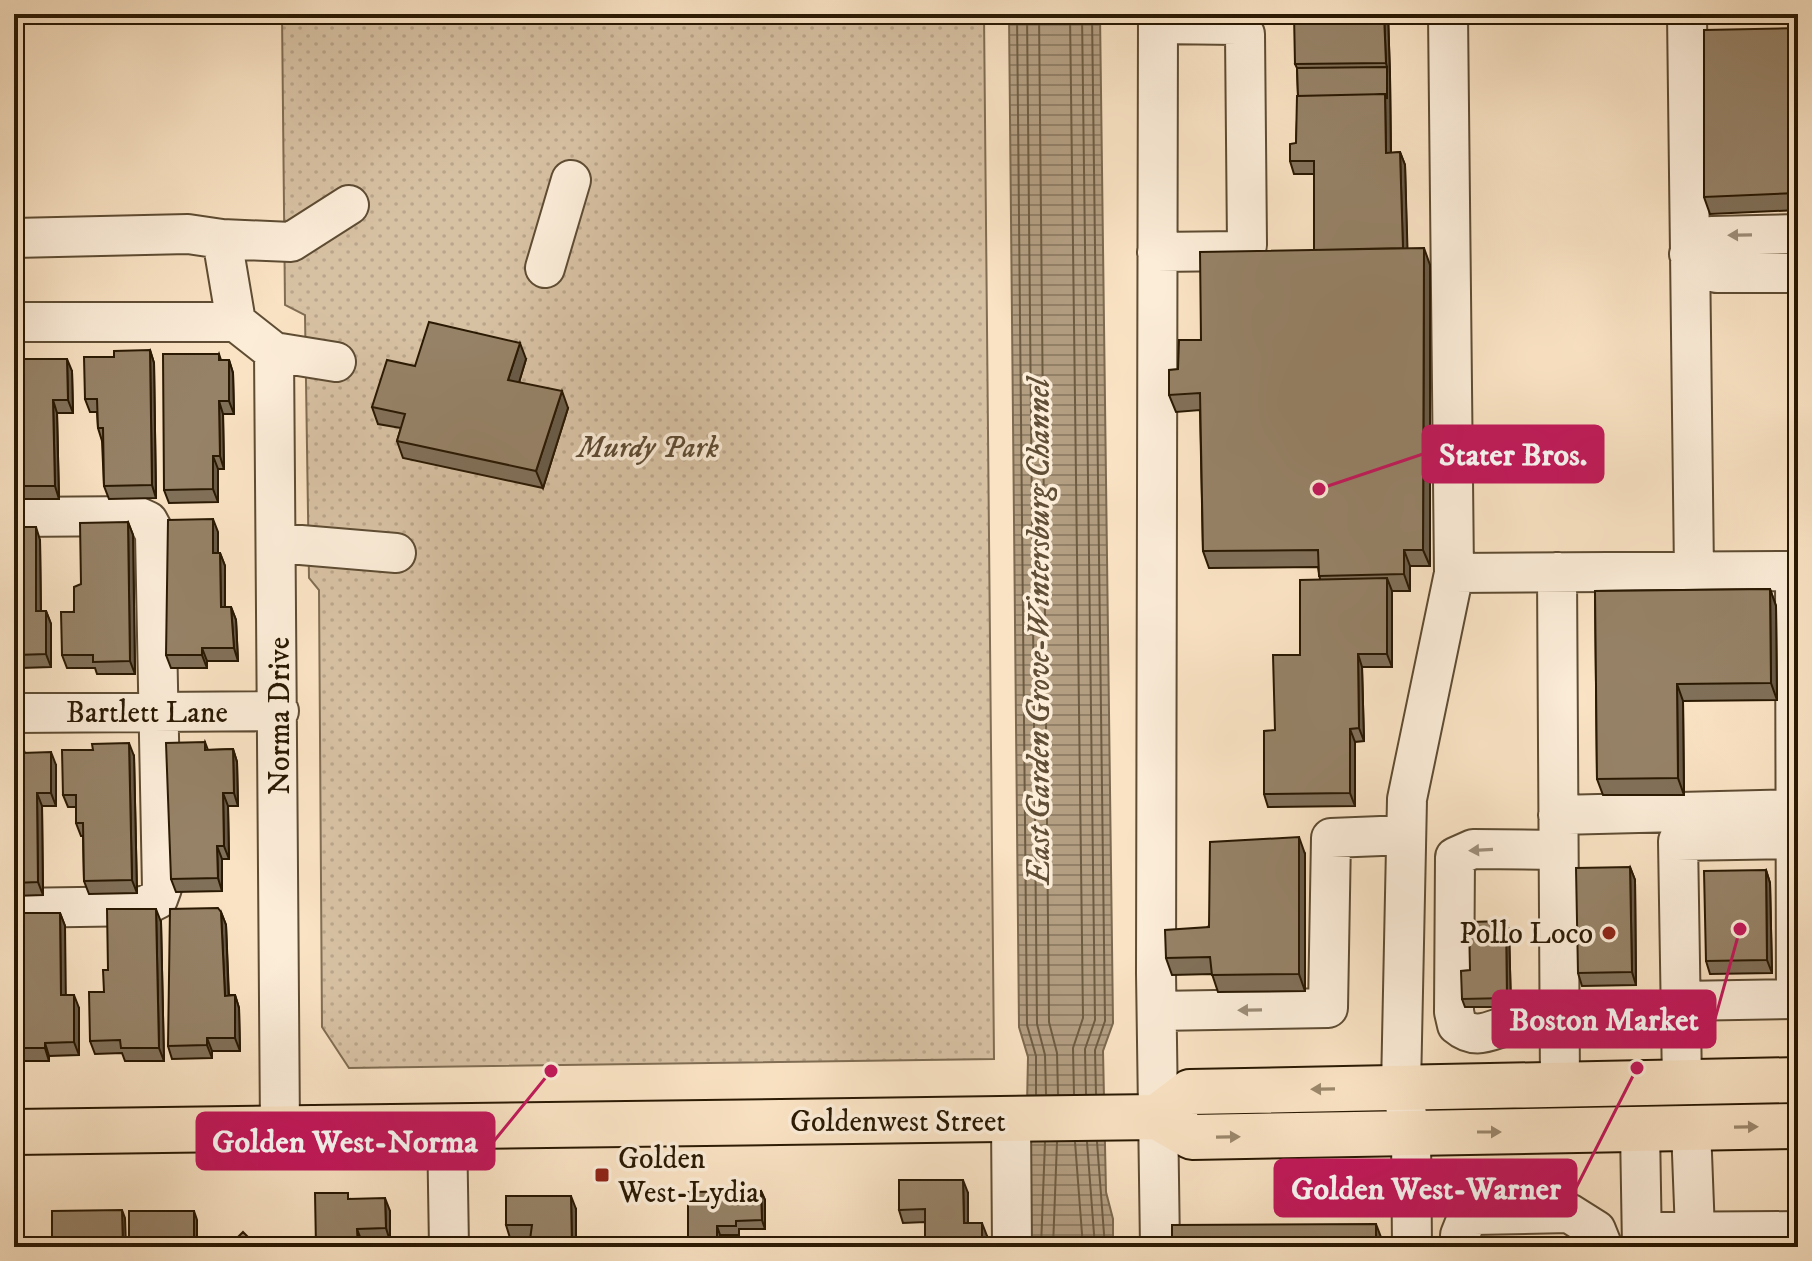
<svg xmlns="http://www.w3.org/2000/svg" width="1812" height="1261" font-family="'IM FELL DW Pica',serif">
<defs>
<pattern id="park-dots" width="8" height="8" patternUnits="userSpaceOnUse" patternTransform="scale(2)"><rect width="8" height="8" fill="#d7c1a3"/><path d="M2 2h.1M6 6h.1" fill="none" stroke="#b9a58b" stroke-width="1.8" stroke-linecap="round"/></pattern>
<pattern id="water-rules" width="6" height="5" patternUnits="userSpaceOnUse" patternTransform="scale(2)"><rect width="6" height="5" fill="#b39e82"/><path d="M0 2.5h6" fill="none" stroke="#928068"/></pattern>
</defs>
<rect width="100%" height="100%" fill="#fae3c4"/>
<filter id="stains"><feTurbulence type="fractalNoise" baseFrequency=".0025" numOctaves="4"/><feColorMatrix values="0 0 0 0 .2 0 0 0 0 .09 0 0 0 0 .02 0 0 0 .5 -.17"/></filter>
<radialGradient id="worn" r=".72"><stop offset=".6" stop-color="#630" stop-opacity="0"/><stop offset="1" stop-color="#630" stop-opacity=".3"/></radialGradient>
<path fill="url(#park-dots)" stroke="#806d53" stroke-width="2" d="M282 14H984L994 1059 349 1068 322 1027 319 590 309 578 305 315 285 305Z"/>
<path fill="url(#water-rules)" stroke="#7c694f" stroke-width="2" d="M1009 14H1100L1113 1023 1103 1051 1106 1192 1113 1219V1247H1024L1028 1057 1019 1027Z"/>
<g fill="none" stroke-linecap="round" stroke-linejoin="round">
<path stroke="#6e5c42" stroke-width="2" d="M1017 14 1027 1025 1036 1056V1095
M1027 14 1037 1024 1045 1055 1046 1094
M1039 14 1049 1022 1057 1053 1058 1094
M1070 14 1083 1018 1073 1048 1074 1094
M1082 14 1095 1020 1085 1049 1086 1094
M1092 14 1105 1021 1095 1050 1096 1094
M1075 1142 1083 1247
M1087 1142 1095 1247
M1097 1142 1105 1247
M1041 1247 1045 1142
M1053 1247 1057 1142"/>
<g stroke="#5e4c33" stroke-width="42">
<path id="minor" d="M1158 14 1156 973 1160 1247
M1687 14 1694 572
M1798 234 1712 236 1689 254 1717 273H1798
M14 238 188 234 222 239 236 322
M222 239 291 242 349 205
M1157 252 1240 251 1247 245 1245 34 1237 25 1158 24
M545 268 571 180
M14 322H236
M236 322 274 352 280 1129
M274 352 336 362
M14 517 137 516 148 521 155 534 162 888 158 899 144 906 14 908
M277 543 396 553
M1557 572 1560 1085
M1454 573 1798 571
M14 713 279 711
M1558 815 1796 809
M1558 850 1473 849 1455 857 1454 1012 1457 1025C1477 1042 1491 1029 1513 1024 1527 1020 1545 1023 1560 1024
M1682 1001 1796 999 1795 571
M1157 1011 1328 1008 1331 838 1406 835
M1682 1082 1678 841 1798 839
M1011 1121 1012 1247
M447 1126 449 1247
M1691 1128 1695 1232
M1640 1130 1642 1247
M1642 1232 1798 1231
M1460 1235 1466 1220 1474 1215 1569 1213 1596 1230 1602 1245
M1412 1247 1411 1132 1401 1088 1407 799 1454 573 1448 14"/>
</g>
<g stroke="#2a1903" stroke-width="48">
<path id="major" d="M1157 1117 1190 1092 1798 1080
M14 1132 1157 1117 1192 1137 1798 1126"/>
</g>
<use href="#minor" stroke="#fcedd9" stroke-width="38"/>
<use href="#major" stroke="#fae3c4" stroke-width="44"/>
</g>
<path fill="#817059" stroke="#2a1903" stroke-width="2" d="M1388 14 1390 76 1391 153 1400 152 1405 165 1407 248 1430 265V566H1410V591H1392V667H1362L1364 741 1355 742V806L1268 807 1264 794 1275 730 1300 655 1320 579 1318 567 1209 568 1203 551 1200 410 1176 412 1169 395 1178 369 1201 340 1314 250V174H1294L1290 161 1296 143 1298 96 1297 68 1295 64Z
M1798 28V210L1710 214 1704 197Z
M150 350 154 363 156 498 109 499 104 486 102 441 98 428 97 412H90L85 399Z
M219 354 221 360H229L233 373 234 414H223L224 469H218V502L169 503 164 490Z
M14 359 72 371 73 413H57L59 499H14Z
M526 359 519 382 568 408 543 488 403 458 397 441 401 428 378 424 372 407 415 366Z
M128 522 133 535 135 674H97L95 668H67L62 655 81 584Z
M14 527 40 540 41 611H46L51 624V667L21 668 22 674H14Z
M218 532V553H220L225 566V607H231L236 620 238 661H207V668H171L166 655Z
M1770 589 1776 606 1777 700 1683 701 1684 795H1603L1597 779 1595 591Z
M205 742 208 750 233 749 237 762 238 806H228L229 859H222V891L176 892 171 879Z
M14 745H22L25 753 56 765V806H42L43 895 14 896Z
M134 756 137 893 89 894 84 881 83 836H81L76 823V807H68L63 795Z
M1305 854V991L1218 992 1212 974 1172 975 1166 958Z
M1630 867 1635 880 1636 985 1582 986 1578 973Z
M1766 870 1770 883 1772 973 1710 974 1706 961Z
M221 912 226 925 229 995H235L239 1008 240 1051H212V1058L172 1059 168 1046Z
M14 913H60L65 926V995L79 1008V1055L49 1056V1061H15L14 1057Z
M1506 921 1509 930 1511 1007H1465L1462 999 1470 970Z
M161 922 164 1061H125L122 1053 95 1054 90 1041 104 992 108 970Z
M761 1191 765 1200V1229H739V1235H720V1247H688Z
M968 1193V1223L987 1236V1247H926L925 1222 903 1223 899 1210Z
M351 1199 390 1211V1241L362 1242 316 1247Z
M576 1209V1247H529L530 1238H510L506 1225Z"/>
<path fill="#695b48" stroke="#2a1903" stroke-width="2" d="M1384 14H1388L1390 76 1391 166 1386 153 1385 94 1387 67 1386 63Z
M1400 152 1405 165 1408 266 1403 254Z
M1424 248 1430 265V566L1423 550Z
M520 343 526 359 515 396 508 380Z
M150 350 154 363 156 498 152 485Z
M67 359 72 371 73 413 68 400Z
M229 360 233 373 234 414 229 401Z
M562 391 568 408 543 488 536 471Z
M53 400 57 413 59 499 55 486Z
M219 401 223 414 224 469 220 456Z
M213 456 218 469V502L213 489Z
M213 519 218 532V566L213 553Z
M128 522 133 535 135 674 130 661Z
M36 527 40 540 41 624 36 611Z
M1404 550 1410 566V591L1404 574Z
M220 553 225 566V620L221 607Z
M1387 578 1392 591V667L1387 654Z
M1770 589 1776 606 1777 700 1771 683Z
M231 607 236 620 238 661 234 648Z
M46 611 51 624V667L46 654Z
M202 648 207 661V668L202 655Z
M1358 654 1362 667 1364 741 1359 728Z
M17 655 21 668 22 674 17 661Z
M1677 684 1683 701 1684 795 1678 778Z
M1350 729 1355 742V806L1350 793Z
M129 743 134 756 137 893 132 880Z
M233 749 237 762 238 806 234 793Z
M51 752 56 765V806L51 793Z
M37 793 42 806 43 895 38 882Z
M223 793 228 806 229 859 224 846Z
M1299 837 1305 854V991L1299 974Z
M217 846 222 859V891L218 878Z
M1630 867 1635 880 1636 985 1632 972Z
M1766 870 1770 883 1772 973 1767 960Z
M156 909 161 922 164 1061 159 1048Z
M221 912 226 925 229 1008 225 996Z
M60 913 65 926 66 1008 61 995Z
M1506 921 1509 930 1511 1007 1507 998Z
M74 995 79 1008V1055L74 1042Z
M235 995 239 1008 240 1051 235 1038Z
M207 1038 212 1051V1058L207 1045Z
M45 1043 49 1056V1061L45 1048Z
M963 1180 968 1193V1236L964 1223Z
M761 1191 765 1200V1229L762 1220Z
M571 1196 576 1209V1247H572Z
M385 1198 390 1211V1241L386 1228Z
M122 1210 125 1218 126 1247H123Z
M194 1211 197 1220V1247H194Z
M982 1223 987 1236V1247H983L982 1243Z
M1376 1224 1382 1240V1247H1376Z
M717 1226 720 1235V1247H717Z
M357 1229 362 1242V1247H358Z"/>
<path fill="#968267" stroke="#2a1903" stroke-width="2" d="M1294 14H1384L1386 63 1295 64Z
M1798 28V193L1704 197V30Z
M1387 67V99L1385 94 1298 96 1297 68Z
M1385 94 1386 153 1400 152 1403 248 1314 250V161H1290V144L1296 143 1297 96Z
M1424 248 1423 550H1404V574L1319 576 1318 550 1203 551 1200 393 1169 395V370L1178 369 1179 340H1201L1200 252Z
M429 322 520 343 508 380 562 391 536 471 397 441 405 414 372 407 387 360 415 366Z
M150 350 152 485 104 486 103 428H98L97 399H85L84 357H114V351Z
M163 354H219V360H229V401H219L220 456H213V489L164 490Z
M14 359H67L68 400H53L55 486H14Z
M213 519V553H220L221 607H231L234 648H202V655H166L168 520Z
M128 522 130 661 93 662V655H62L61 612H74V587L81 584 80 523Z
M14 527H36V611H46V654L17 655V661H14Z
M1387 578V654H1358L1359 728 1350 729V793L1264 794V731L1275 730 1273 655H1300V580Z
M1770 589 1771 683 1677 684 1678 778 1597 779 1595 591Z
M205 742V750L233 749 234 793H223L224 846H217L218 878 171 879 166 743Z
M129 743 132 880 84 881 83 823H76V795H63L62 750H93L92 744Z
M14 745H22V753L51 752V793H37L38 882 14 883Z
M1299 837V974L1212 975 1210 957 1166 958 1165 930 1209 927 1210 842Z
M1630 867 1632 972 1578 973 1576 868Z
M1766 870 1767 960 1706 961 1704 871Z
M218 908 221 912 225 996 235 995V1038H207V1045L168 1046 170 909Z
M107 909H156L159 1048H121L120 1040 90 1041 89 992H104L103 970H108Z
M14 913H60L61 995H74V1042L45 1043V1048H14Z
M1506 921 1507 998 1462 999 1461 971 1470 970 1469 922Z
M899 1180H963L964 1223H982V1243L925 1245V1209L899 1210Z
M761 1191 762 1220 736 1221V1226H717V1247H688V1192Z
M315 1193H348V1199L385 1198 386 1228 357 1229 358 1247H316Z
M506 1196H571L572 1247H529L532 1225H506Z
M122 1210 123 1247H52V1211Z
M129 1211H194V1247H129Z
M1376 1224V1247H1172V1225Z
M243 1232 258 1247H228Z
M1667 1238H1697V1247H1667Z"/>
<defs><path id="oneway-solid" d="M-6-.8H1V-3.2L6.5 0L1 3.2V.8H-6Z" transform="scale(2)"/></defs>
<g fill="#9e8e79">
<use href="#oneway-solid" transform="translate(1740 235) rotate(179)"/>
<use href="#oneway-solid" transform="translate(1481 850) rotate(177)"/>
<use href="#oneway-solid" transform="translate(1250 1010) rotate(179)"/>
</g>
<g fill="#9c886d">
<use href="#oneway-solid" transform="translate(1323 1089) rotate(179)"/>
<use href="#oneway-solid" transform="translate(1746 1127) rotate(-1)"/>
<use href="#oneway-solid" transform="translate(1489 1132)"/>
<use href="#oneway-solid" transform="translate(1228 1137) rotate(-1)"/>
</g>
<g fill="#8f2418" stroke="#fcedd9" stroke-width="3">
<circle cx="1609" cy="933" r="8"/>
<rect x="594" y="1167" width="16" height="16" rx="4"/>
</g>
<g text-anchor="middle" stroke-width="7" stroke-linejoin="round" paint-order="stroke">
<g font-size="30" font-style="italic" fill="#5e4b33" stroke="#fcedd9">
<text x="648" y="457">Murdy Park</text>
</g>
<g font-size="30" fill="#2a1903" stroke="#fcedd9">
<text x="147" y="722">Bartlett Lane</text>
<text transform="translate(279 716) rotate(-90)" y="10">Norma Drive</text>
<text x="898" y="1131">Goldenwest Street</text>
</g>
<g font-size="30" fill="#2a1903" stroke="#fcedd9" text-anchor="end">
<text x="1593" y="943">Pollo Loco</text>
<text x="618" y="1168" text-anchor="start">Golden<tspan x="618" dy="34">West-Lydia</tspan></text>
</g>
<g font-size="32" font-style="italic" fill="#614e36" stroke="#fcedd9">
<text transform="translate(1038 631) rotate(-90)" y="11">East Garden Grove-Wintersburg Channel</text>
</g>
</g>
<path fill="none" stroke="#c2185b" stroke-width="3" d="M1319 489L1423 454M1740 929L1715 1019M551 1071L494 1141M1637 1068L1576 1188"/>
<g fill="#c2185b" stroke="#fcedd9" stroke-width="3">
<circle cx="1319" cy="489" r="8"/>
<circle cx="1740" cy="929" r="8"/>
<circle cx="551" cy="1071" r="8"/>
<circle cx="1637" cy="1068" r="8"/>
</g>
<g fill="#c2185b" stroke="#c2185b" stroke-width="3">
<rect x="1423" y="426" width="180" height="56" rx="8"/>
<rect x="1493" y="991" width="222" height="56" rx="8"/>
<rect x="197" y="1113" width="297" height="56" rx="8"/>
<rect x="1275" y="1160" width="301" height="56" rx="8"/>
</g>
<g font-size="32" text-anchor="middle" font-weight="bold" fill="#fff">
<text x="1513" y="465">Stater Bros.</text>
<text x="1604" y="1030">Boston Market</text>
<text x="345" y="1152">Golden West-Norma</text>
<text x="1426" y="1199">Golden West-Warner</text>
</g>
<rect width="1812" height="1261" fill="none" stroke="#fae3c4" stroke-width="48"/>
<rect x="16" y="16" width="1780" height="1229" fill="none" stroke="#2a1903" stroke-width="4"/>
<rect x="24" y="24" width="1764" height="1213" fill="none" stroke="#2a1903" stroke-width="2"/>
<rect width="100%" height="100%" filter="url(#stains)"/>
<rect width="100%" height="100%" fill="url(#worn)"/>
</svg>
